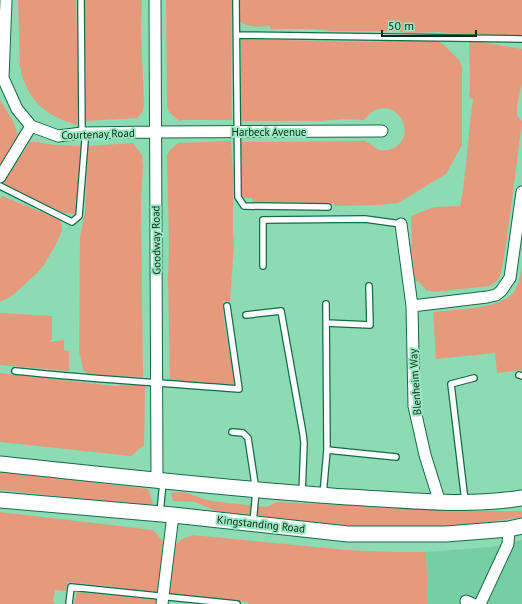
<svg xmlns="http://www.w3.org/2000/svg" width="522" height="604" font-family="'PT Sans',sans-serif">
<rect width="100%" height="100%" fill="#8cdbb2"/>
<path fill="#78cea3" d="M522 540V604H428L426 552 492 547Z"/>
<path fill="#e69a7d" d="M18 0H76L78 74 77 125C46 116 27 101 20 67Z
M85 0H142L141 30 144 104 143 111 137 118 84 121 86 87Z
M166 0H232L231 76 232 120H183L179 121 169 112 167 106Z
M240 0H522V35H473L439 32 408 33 397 31H332L313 29H270V26C260 27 248 28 240 22Z
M241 39 367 42 405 40 437 41 444 45 459 60 462 67V145L446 174 398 203 380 205 335 206 334 203 253 202 252 198H244L241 196 240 142 365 141C370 143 375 149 381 150 387 151 394 149 398 145 414 132 399 103 379 109 372 110 368 116 364 120L343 119 320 121H241Z
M469 40 522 49V83L517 106V115L522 122 507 238 501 273 498 280 490 286 434 292 426 290 418 281 415 282 411 244 412 243 411 216 434 207 460 206C467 170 468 134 473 99L469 98 470 87Z
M0 100 13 121 18 135 0 167Z
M231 141 233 176V233L234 245 230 301H223C223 329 232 356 234 384L225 387 170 382 168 279 169 246 167 155 170 150 178 143Z
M30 142H36L55 145 82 146 77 214 64 213 2 185Z
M133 143 142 155 143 167 141 202 143 377 90 375 83 370 79 351 80 236 85 213 88 146Z
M2 196 61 220 62 231 55 246 44 265 37 273 13 295 0 302V199Z
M522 264V370L497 373 495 353 436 359 433 312C452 310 501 309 513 293 519 285 521 274 522 264Z
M0 313 52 316V340L48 342 64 340V350L69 351V371L0 365Z
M0 373 115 386 145 384 144 445 131 456 0 442Z
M0 471 148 489 153 503 149 506 0 490Z
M184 492 210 501 266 507 277 502 467 511H522V517L459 526 372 528 264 518 216 511 195 502 173 501 171 493Z
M0 512 153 530 163 541 158 592 135 591 124 588 67 582 66 591 55 590 53 601 55 604H0Z
M193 535 347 550 394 552H426L428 604H248V602L169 595 174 546 180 540Z
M77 592 156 600 155 604H74Z"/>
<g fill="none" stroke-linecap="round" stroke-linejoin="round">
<g stroke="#146b48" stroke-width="8">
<path id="service" d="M236 0 238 197 244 206 328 207
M237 35 522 39
M0 186 72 222 79 216 85 141 82 133 81 0
M263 266V220L365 219 401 224
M326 304 327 450
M246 315 281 311 303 434 304 443 302 494
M326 323 370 325 369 286
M15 371C89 379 164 383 239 389L227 306
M519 375 522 376
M232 432 243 433 248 438 256 491 253 523
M323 495 327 450 396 457
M465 501 451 384 474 378
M160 513 163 482
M69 604 71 587 237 604"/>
</g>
<g stroke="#146b48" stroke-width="13">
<path id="minor" d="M6 0 3 78 17 109 31 126 58 136 82 133 156 132 382 131
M155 0 157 480
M0 177 31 126
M401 224 412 306 414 406 425 455 440 503
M412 306 487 297 496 295 501 291 510 278 522 192
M466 601 473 604
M162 604 173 515
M480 604 508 544 509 529"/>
</g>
<g stroke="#146b48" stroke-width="17">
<path id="secondary" d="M0 464C116 476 231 489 347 497 405 500 464 507 522 498
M0 500 173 515 348 534H446L509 529 522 526"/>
</g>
<use href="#service" stroke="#fff" stroke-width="5.5"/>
<use href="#minor" stroke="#fff" stroke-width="11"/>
<use href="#secondary" stroke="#fff" stroke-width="15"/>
</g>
<g text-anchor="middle" stroke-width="4" stroke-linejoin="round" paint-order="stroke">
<g font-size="11" fill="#092b1c" stroke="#99e8bf">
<text x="269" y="136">Harbeck Avenue</text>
<text transform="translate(98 134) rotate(-2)" y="4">Courtenay Road</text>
<text transform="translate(156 240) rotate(-91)" y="4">Goodway Road</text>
<text transform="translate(415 382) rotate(-94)" y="4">Blenheim Way</text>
<text transform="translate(261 524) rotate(6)" y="4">Kingstanding Road</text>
</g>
</g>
<path d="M382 30v6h94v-6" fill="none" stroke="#092b1c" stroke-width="2"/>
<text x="388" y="30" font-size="12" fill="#092b1c" stroke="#99e8bf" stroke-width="3" paint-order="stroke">50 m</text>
</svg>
